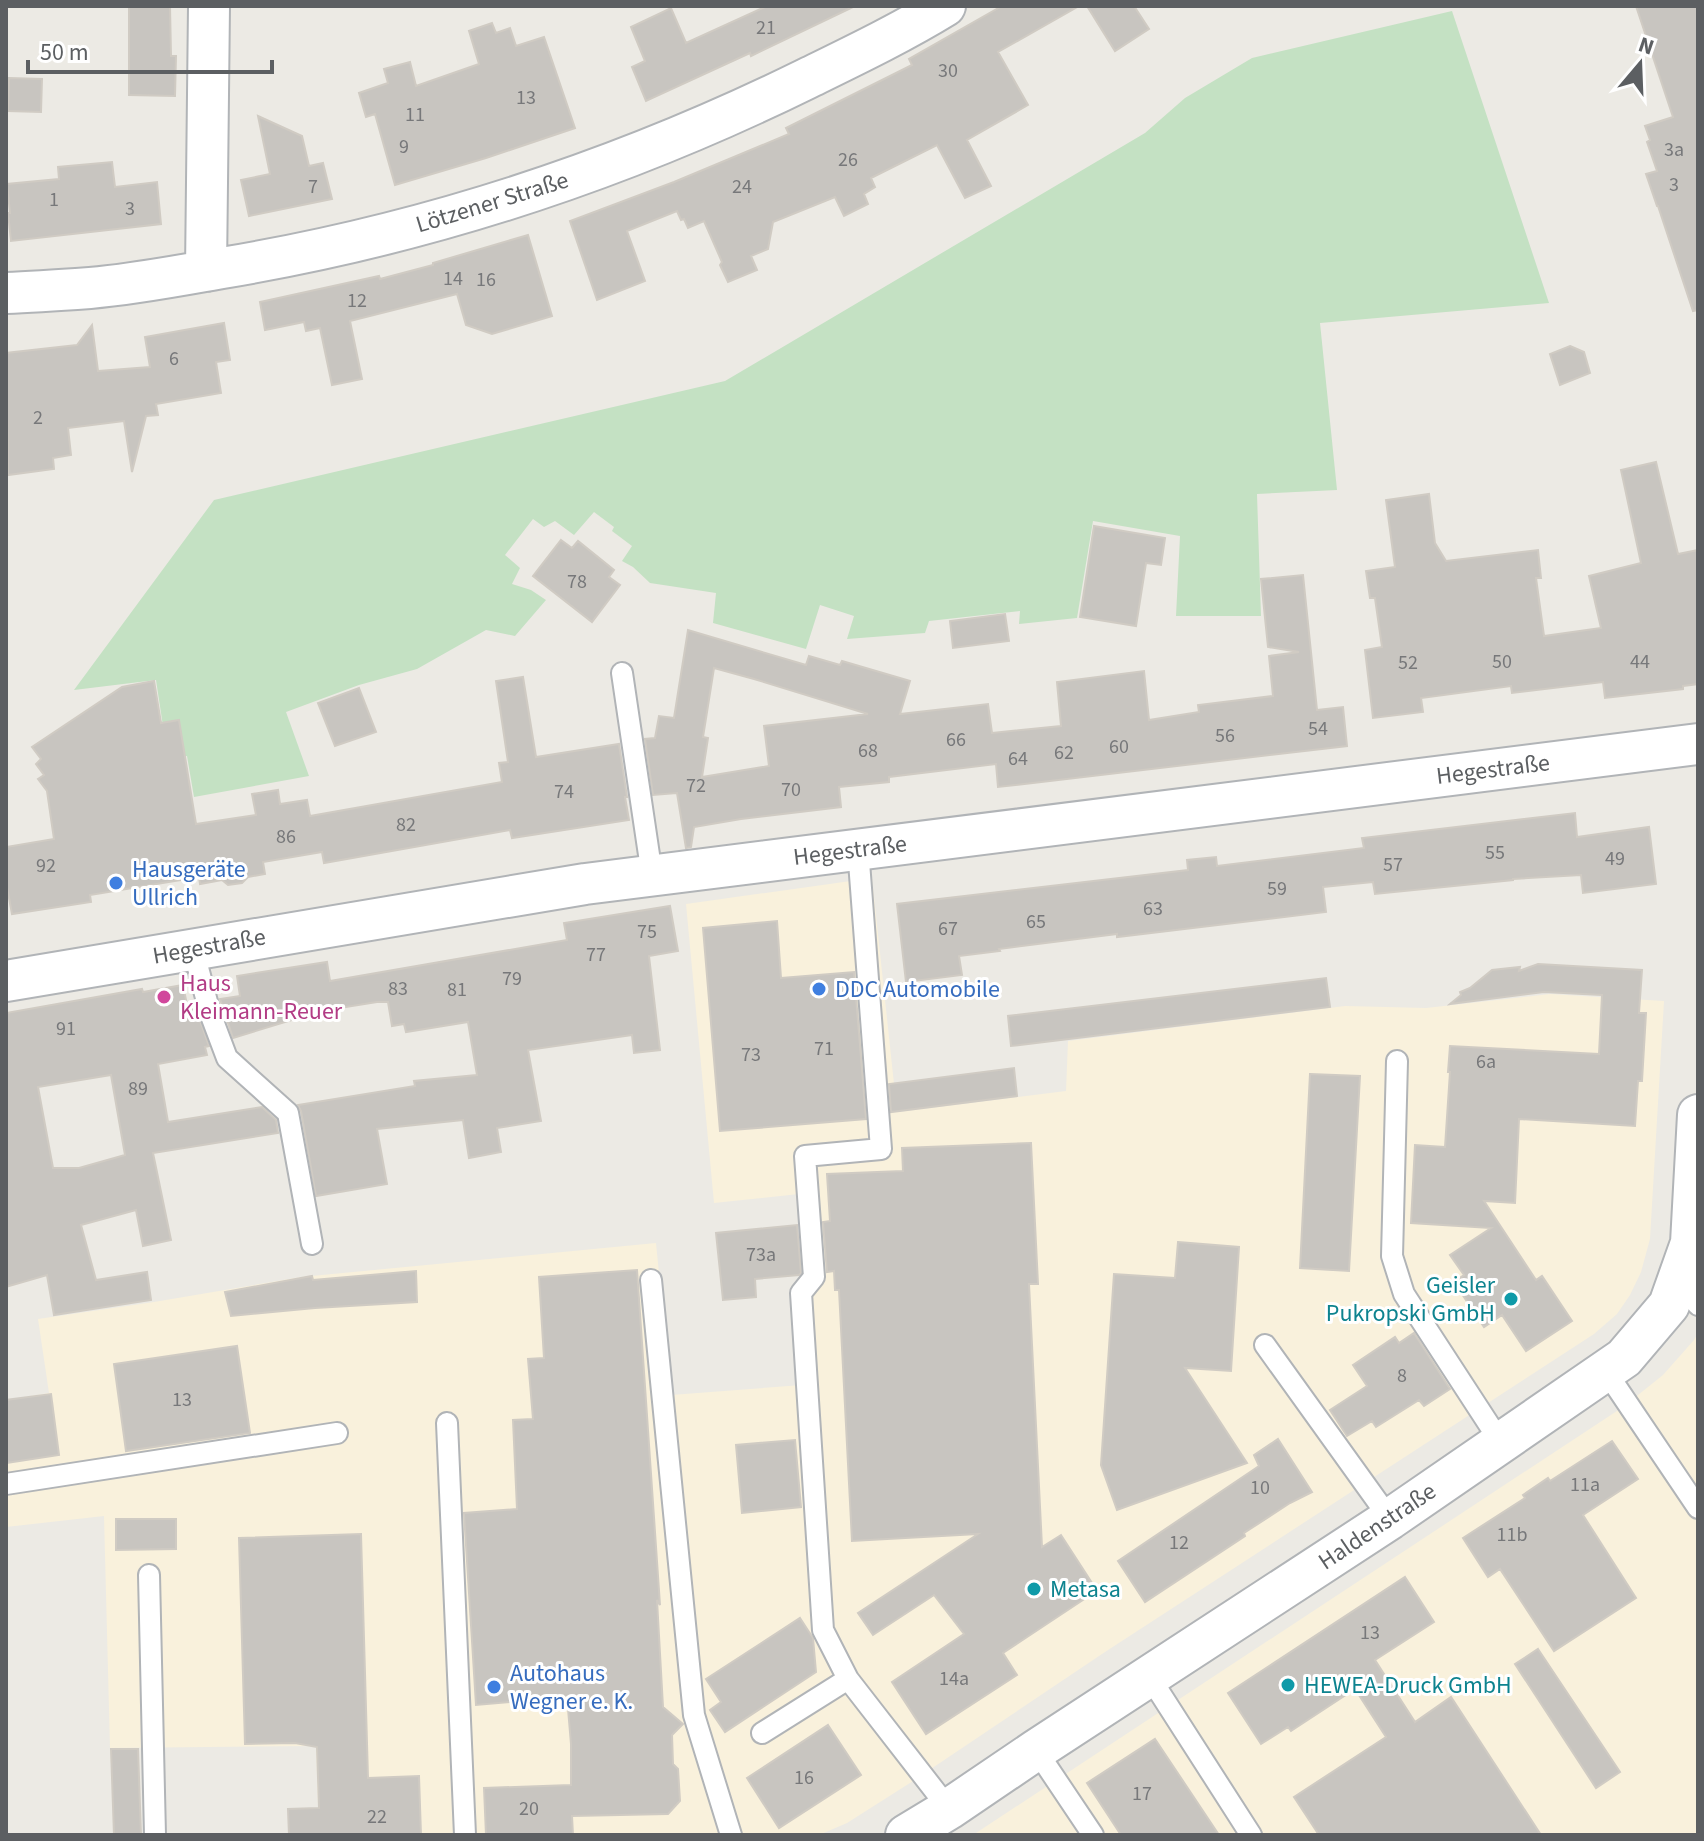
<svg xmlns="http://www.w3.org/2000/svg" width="1704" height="1841" font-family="'Source Sans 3',sans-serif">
	<rect width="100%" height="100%" fill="#eceae4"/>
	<path fill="#f9f1dc" d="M 872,878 L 897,1112 L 1066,1091 L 1068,1041 L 1345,1006 L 1426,1008 L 1550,994 L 1664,1001 L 1650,1239 L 1641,1272 L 1630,1295 L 1617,1314 L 1594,1334 L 1105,1652 L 910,1783 L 847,1823 L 819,1835 L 319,1835 L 316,1746 L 110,1748 L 104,1516 L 6,1527 L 6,1400 L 49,1393 L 38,1319 L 154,1302 L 301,1277 L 656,1243 L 671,1395 L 815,1384 L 799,1194 L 714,1203 L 686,904 Z
		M 1698,1333 L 1698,1835 L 973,1835 L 1623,1407 L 1663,1375 L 1694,1340 Z"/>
	<path fill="#c4e1c3" d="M 1452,11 L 1549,303 L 1320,323 L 1337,490 L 1257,494 L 1261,616 L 1176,616 L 1180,536 L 1093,521 L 1077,618 L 1019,624 L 1020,611 L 929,621 L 925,633 L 847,639 L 854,616 L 820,605 L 806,649 L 713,623 L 716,593 L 650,583 L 633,567 L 622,561 L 632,546 L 612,531 L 614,527 L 594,512 L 574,535 L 555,521 L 544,527 L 533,519 L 505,555 L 520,568 L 512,584 L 531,590 L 546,600 L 515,636 L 486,630 L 417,669 L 359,685 L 286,712 L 309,776 L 194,797 L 187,756 L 168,759 L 156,680 L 74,690 L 214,500 L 725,381 L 1145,133 L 1185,98 L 1252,58 Z"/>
	<path fill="#c8c5c0" stroke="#d0cbc3" stroke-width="2" fill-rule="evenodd" d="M 129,6 L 170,6 L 171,56 L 176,56 L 175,96 L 129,95 Z
		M 767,6 L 855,6 L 751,56 L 750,53 L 646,101 L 632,67 L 645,61 L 631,27 L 671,8 L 686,43 Z
		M 1002,6 L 1079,6 L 998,52 L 1028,105 L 967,140 L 991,186 L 965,198 L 937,145 L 871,178 L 875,187 L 864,194 L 868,204 L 844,216 L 835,197 L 773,222 L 768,249 L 751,256 L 757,270 L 728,282 L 720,265 L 722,262 L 704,221 L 688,228 L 684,219 L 681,220 L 677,211 L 627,231 L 645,281 L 597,300 L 570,221 L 674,182 L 789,134 L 786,128 L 912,65 L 909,59 Z
		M 1087,6 L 1134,6 L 1149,29 L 1115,51 Z
		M 1636,6 L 1698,6 L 1698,310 L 1693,311 L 1658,206 L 1657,206 L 1646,174 L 1657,171 L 1647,142 L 1650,140 L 1645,126 L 1673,117 Z
		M 492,23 L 496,33 L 510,28 L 516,46 L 544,37 L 575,128 L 486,158 L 395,185 L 375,114 L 366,117 L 359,93 L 388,83 L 384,69 L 410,62 L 416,86 L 479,64 L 469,31 Z
		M 9,78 L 42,79 L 41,112 L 8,111 Z
		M 258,116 L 302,136 L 309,166 L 323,163 L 332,199 L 249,216 L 241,180 L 270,174 Z
		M 112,162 L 115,187 L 157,182 L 161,224 L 11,241 L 8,213 L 10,213 L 7,184 L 59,179 L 58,167 Z
		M 528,235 L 552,316 L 492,334 L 466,325 L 457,294 L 350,321 L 362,379 L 332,385 L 320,328 L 306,331 L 304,322 L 265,330 L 260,302 L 379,276 L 380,279 L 433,265 L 433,263 Z
		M 224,323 L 230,360 L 216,362 L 221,393 L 156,404 L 158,415 L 146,416 L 132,472 L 124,421 L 68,428 L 71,455 L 53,458 L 54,469 L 8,475 L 6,353 L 77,345 L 92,325 L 98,371 L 150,367 L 145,337 Z
		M 1570,346 L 1584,352 L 1590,373 L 1560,385 L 1550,354 Z
		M 1656,462 L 1678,554 L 1698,550 L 1698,684 L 1683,686 L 1683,689 L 1605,698 L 1603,682 L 1512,693 L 1511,686 L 1421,698 L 1423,712 L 1373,718 L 1365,650 L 1382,647 L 1375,598 L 1370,598 L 1366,571 L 1395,567 L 1386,500 L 1429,494 L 1435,543 L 1446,561 L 1538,550 L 1541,578 L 1536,578 L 1544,636 L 1601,628 L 1589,576 L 1641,563 L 1621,470 Z
		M 1094,526 L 1165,538 L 1161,565 L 1146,563 L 1136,626 L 1080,617 Z
		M 561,540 L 572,548 L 578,541 L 614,570 L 609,577 L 620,585 L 592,622 L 533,576 Z
		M 1303,575 L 1317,710 L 1343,707 L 1347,746 L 998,787 L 996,764 L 889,777 L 889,782 L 839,787 L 841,807 L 741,819 L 694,827 L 691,847 L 686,848 L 677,793 L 653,795 L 645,739 L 655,738 L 659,716 L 674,718 L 688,630 L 806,665 L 809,656 L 840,665 L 842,661 L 910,681 L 900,714 L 988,704 L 992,733 L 1061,726 L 1057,682 L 1144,671 L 1149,720 L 1199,712 L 1198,705 L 1273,696 L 1269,656 L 1299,652 L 1268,647 L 1261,579 ZM 714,668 L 754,679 L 868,714 L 764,726 L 769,766 L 702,777 L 708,738 L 703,737 Z
		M 1005,614 L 1009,641 L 953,648 L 950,621 Z
		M 523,677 L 536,757 L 619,744 L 627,797 L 625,797 L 629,820 L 512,838 L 510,830 L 324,863 L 322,852 L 263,862 L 265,874 L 248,877 L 242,883 L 228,885 L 222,880 L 200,884 L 199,877 L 90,895 L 91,902 L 12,914 L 6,882 L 6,847 L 54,839 L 47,791 L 38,779 L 44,775 L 36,764 L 41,759 L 32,747 L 122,687 L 154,681 L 161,723 L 179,720 L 196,824 L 256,815 L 252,794 L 278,790 L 280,804 L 307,800 L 310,816 L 502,782 L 499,763 L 508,762 L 496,681 Z
		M 359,688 L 376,732 L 335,746 L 318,703 Z
		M 1575,813 L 1577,837 L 1649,827 L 1656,884 L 1583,893 L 1581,875 L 1513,879 L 1513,880 L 1375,894 L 1373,882 L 1323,887 L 1326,912 L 1117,937 L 1117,934 L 999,949 L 1000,951 L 959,956 L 962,975 L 906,982 L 897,904 L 1188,870 L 1187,860 L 1216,857 L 1217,866 L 1364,848 L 1362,838 Z
		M 670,906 L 678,951 L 649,956 L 660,1050 L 634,1053 L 632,1035 L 528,1050 L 541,1121 L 497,1128 L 501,1152 L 469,1158 L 463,1120 L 377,1129 L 387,1184 L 316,1196 L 301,1111 L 298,1105 L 415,1086 L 414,1081 L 477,1075 L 468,1022 L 406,1032 L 404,1024 L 392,1026 L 388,1002 L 377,1002 L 308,1013 L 308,1015 L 233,1038 L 220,999 L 240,996 L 237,976 L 327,962 L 330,981 L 567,940 L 564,923 Z
		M 777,921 L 781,978 L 854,972 L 866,1119 L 720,1131 L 703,928 Z
		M 1538,964 L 1642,970 L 1639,1013 L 1646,1013 L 1642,1081 L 1638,1081 L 1635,1126 L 1519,1119 L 1515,1203 L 1484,1201 L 1536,1280 L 1542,1276 L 1572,1321 L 1526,1351 L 1502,1315 L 1484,1327 L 1454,1282 L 1464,1275 L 1450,1255 L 1491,1228 L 1411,1223 L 1415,1145 L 1445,1147 L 1450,1072 L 1448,1072 L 1450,1046 L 1599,1054 L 1602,995 L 1544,992 L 1450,1004 L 1461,995 L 1460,992 L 1470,988 L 1492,970 L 1520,967 L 1519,971 Z
		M 1326,978 L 1330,1007 L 1011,1046 L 1008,1016 Z
		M 183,985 L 187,1005 L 194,1004 L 209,1046 L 205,1047 L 207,1055 L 158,1064 L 168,1122 L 262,1107 L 276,1120 L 278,1133 L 153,1153 L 171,1240 L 143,1246 L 136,1210 L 81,1225 L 96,1280 L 147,1272 L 151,1300 L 54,1315 L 47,1275 L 6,1287 L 6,1013 L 142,989 L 143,992 ZM 111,1075 L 125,1155 L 79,1168 L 53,1168 L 38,1087 Z
		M 1014,1068 L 1017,1096 L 891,1112 L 889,1084 Z
		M 1310,1074 L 1360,1076 L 1349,1271 L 1300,1268 Z
		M 1031,1143 L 1038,1284 L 1029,1284 L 1042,1547 L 1061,1535 L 1092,1583 L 1089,1596 L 1003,1653 L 1017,1675 L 926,1734 L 892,1682 L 964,1634 L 934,1595 L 873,1635 L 858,1613 L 978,1534 L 852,1541 L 839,1290 L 835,1290 L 834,1271 L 827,1272 L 823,1222 L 830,1221 L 827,1174 L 903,1171 L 902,1148 Z
		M 797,1225 L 801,1273 L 799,1275 L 755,1279 L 756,1297 L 723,1300 L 716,1233 Z
		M 1178,1242 L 1239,1247 L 1231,1371 L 1185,1368 L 1247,1463 L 1117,1510 L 1101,1465 L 1114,1274 L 1175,1278 Z
		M 637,1270 L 660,1605 L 657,1600 L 663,1707 L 683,1724 L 672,1735 L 673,1764 L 678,1769 L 680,1801 L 668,1814 L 572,1816 L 573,1835 L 486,1835 L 484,1788 L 571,1785 L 571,1744 L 567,1697 L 476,1705 L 464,1513 L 517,1509 L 513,1420 L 533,1419 L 528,1359 L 544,1358 L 539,1277 Z
		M 416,1271 L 417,1302 L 315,1308 L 231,1316 L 225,1292 L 312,1276 L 313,1280 Z
		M 1414,1333 L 1450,1389 L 1424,1406 L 1419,1400 L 1376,1427 L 1372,1421 L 1347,1436 L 1330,1410 L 1367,1386 L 1353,1365 L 1395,1337 L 1399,1343 Z
		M 237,1346 L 250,1433 L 126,1451 L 114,1364 Z
		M 51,1394 L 59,1455 L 6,1463 L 6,1400 Z
		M 1278,1439 L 1312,1492 L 1290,1503 L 1244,1533 L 1245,1536 L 1145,1602 L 1118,1561 L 1259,1466 L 1254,1455 Z
		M 795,1440 L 801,1507 L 742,1513 L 736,1445 Z
		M 1612,1441 L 1638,1479 L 1583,1515 L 1636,1598 L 1554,1651 L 1500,1569 L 1488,1577 L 1463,1538 L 1525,1498 L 1523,1495 L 1548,1478 L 1550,1481 Z
		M 116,1519 L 176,1519 L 176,1549 L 116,1550 Z
		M 361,1534 L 368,1778 L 419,1776 L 421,1835 L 289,1835 L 288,1809 L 319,1808 L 317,1747 L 295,1743 L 245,1744 L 239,1538 Z
		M 1405,1577 L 1434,1622 L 1375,1660 L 1415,1722 L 1451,1697 L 1541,1835 L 1319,1835 L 1294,1797 L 1386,1737 L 1355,1689 L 1291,1731 L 1288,1727 L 1261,1744 L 1228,1693 Z
		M 800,1618 L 813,1638 L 816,1672 L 725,1732 L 710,1710 L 721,1702 L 706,1679 Z
		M 1538,1649 L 1620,1772 L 1596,1788 L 1515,1664 Z
		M 828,1725 L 861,1775 L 779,1828 L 747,1778 Z
		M 1155,1739 L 1219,1835 L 1121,1835 L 1087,1783 Z
		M 111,1749 L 138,1749 L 141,1835 L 114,1835 Z"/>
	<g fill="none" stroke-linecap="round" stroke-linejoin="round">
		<g stroke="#b1b4b7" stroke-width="24">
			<path id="service" d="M 622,673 L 652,875
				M 193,949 L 210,1013 L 227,1058 L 288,1113 L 312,1244
				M 1397,1061 L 1392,1256 L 1404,1294 L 1501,1443
				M 1678,1279 L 1698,1305
				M 651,1280 L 694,1715 L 731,1835
				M 1265,1345 L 1390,1519
				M 1605,1370 L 1698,1508
				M 447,1423 L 465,1835
				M 6,1484 L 337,1433
				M 149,1575 L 155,1835
				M 1149,1676 L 1251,1835
				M 848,1679 L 823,1630 L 801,1293 L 814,1277 L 805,1156 L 881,1149 L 858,849
				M 762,1733 L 848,1679 L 949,1809
				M 1036,1750 L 1093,1835"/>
		</g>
		<g stroke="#b1b4b7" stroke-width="44">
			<path id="minor" d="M 206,271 L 209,6
				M 6,293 C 34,292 62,290 90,288 C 137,284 182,275 228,267 C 429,233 623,169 806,79 C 853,56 901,33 945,6
				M 6,981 L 585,884 L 1698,744
				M 906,1835 L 949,1809 L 1036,1750 L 1390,1519 L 1624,1358 L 1669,1305 L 1691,1243 L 1698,1115"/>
		</g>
		<use href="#service" stroke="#fff" stroke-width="20"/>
		<use href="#minor" stroke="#fff" stroke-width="40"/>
	</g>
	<g fill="#3f7fe0" stroke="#fff" stroke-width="3">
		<circle cx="116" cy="883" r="8"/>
		<circle cx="819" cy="989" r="8"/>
		<circle cx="494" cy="1687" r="8"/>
	</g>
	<circle fill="#d1479c" stroke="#fff" stroke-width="3" cx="164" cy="997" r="8"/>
	<g fill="#0f9aa8" stroke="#fff" stroke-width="3">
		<circle cx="1511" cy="1299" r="8"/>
		<circle cx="1034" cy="1589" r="8"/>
		<circle cx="1288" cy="1685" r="8"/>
	</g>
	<g text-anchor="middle" stroke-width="6" stroke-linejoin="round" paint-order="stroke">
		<g font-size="20" fill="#77787a">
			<text x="766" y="34">21</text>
			<text x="948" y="77">30</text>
			<text x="526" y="104">13</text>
			<text x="415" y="121">11</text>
			<text x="404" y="153">9</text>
			<text x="1674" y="156">3a</text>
			<text x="848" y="166">26</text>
			<text x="1674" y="191">3</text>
			<text x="313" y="193">7</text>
			<text x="742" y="193">24</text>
			<text x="54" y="206">1</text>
			<text x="130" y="215">3</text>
			<text x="453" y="285">14</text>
			<text x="486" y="286">16</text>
			<text x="357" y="307">12</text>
			<text x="174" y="365">6</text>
			<text x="38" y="424">2</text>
			<text x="577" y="588">78</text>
			<text x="1502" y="668">50</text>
			<text x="1640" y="668">44</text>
			<text x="1408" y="669">52</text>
			<text x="1318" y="735">54</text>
			<text x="1225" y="742">56</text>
			<text x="956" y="746">66</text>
			<text x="1119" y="753">60</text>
			<text x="868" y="757">68</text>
			<text x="1064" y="759">62</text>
			<text x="1018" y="765">64</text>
			<text x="696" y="792">72</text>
			<text x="791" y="796">70</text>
			<text x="564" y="798">74</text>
			<text x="406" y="831">82</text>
			<text x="286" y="843">86</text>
			<text x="1495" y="859">55</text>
			<text x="1615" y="865">49</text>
			<text x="1393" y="871">57</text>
			<text x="46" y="872">92</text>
			<text x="1277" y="895">59</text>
			<text x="1153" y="915">63</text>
			<text x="1036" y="928">65</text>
			<text x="948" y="935">67</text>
			<text x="647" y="938">75</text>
			<text x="596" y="961">77</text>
			<text x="512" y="985">79</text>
			<text x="398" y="995">83</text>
			<text x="457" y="996">81</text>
			<text x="66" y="1035">91</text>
			<text x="824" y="1055">71</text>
			<text x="751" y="1061">73</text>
			<text x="1486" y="1068">6a</text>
			<text x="138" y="1095">89</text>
			<text x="761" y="1261">73a</text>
			<text x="1402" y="1382">8</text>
			<text x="182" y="1406">13</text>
			<text x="1585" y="1491">11a</text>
			<text x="1260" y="1494">10</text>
			<text x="1512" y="1541">11b</text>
			<text x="1179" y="1549">12</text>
			<text x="1370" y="1639">13</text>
			<text x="954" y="1685">14a</text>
			<text x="804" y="1784">16</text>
			<text x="1142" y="1800">17</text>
			<text x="529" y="1815">20</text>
			<text x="377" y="1823">22</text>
		</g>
		<g font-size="24" fill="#5c5f62" stroke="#fff">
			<text transform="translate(492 202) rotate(-17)" y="8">Lötzener Straße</text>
			<text transform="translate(1493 769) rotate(-7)" y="8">Hegestraße</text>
			<text transform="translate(850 850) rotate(-7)" y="8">Hegestraße</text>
			<text transform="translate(209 946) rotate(-10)" y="8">Hegestraße</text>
			<text transform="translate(1377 1526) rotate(-34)" y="8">Haldenstraße</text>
		</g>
		<g font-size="24" fill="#366cbe" stroke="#fff" text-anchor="start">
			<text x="132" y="877">Hausgeräte<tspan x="132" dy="28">Ullrich</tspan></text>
			<text x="835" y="997">DDC Automobile</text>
			<text x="510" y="1681">Autohaus<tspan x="510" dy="28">Wegner e. K.</tspan></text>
		</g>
		<g font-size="24" fill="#b23c85" stroke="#fff" text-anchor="start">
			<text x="180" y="991">Haus<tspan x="180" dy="28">Kleimann-Reuer</tspan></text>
		</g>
		<g font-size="24" fill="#0d838f" stroke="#fff" text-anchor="start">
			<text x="1495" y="1293" text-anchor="end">Geisler<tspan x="1495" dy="28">Pukropski GmbH</tspan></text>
			<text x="1050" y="1597">Metasa</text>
			<text x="1304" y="1693">HEWEA-Druck GmbH</text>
		</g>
	</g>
	<rect width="1704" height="1841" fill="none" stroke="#5c5f62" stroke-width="16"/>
	<g transform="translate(1640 64) rotate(19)" stroke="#ffffff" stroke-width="6" paint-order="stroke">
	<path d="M0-6L14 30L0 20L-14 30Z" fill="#5c5f62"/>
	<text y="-12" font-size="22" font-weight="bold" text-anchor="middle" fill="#5c5f62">N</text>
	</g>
	<path d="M28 60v12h244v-12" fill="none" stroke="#5c5f62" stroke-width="4"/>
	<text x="40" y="60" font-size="24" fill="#5c5f62" stroke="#ffffff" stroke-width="6" paint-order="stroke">50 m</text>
</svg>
